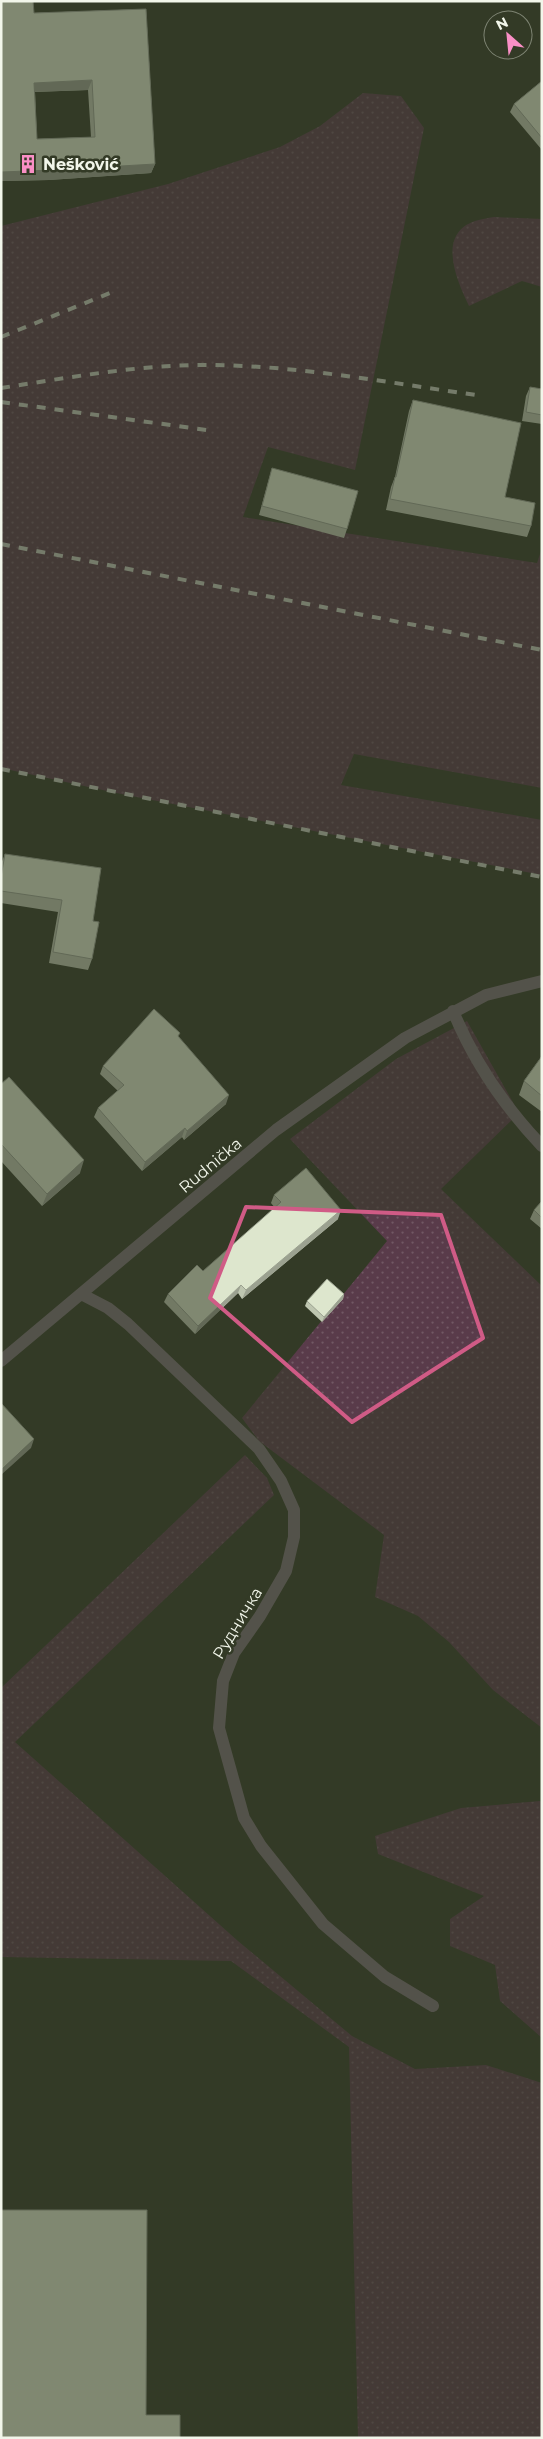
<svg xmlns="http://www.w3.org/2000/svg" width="543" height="2439" font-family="Montserrat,sans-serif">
	<defs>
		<pattern id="green-dots" width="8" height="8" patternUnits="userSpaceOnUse" patternTransform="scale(1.25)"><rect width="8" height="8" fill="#593b4a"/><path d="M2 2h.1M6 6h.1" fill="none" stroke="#715864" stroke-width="1.8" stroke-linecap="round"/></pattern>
	</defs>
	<rect width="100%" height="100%" fill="#333a26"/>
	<path fill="url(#green-dots)" d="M 363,93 L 401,96 L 424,128 L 355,470 L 268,447 L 243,517 L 537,563 L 542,548 L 542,788 L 354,754 L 341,785 L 542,820 L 542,875 L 121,794 L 1,768 L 1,226 L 168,184 L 280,147 L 320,126 Z
		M 494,217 L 542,219 L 542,287 L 522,281 L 469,306 C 457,281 436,234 475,221 C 481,219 488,218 494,217 Z
		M 467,1021 L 519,1113 L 441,1189 L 542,1286 L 542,1728 L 493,1690 L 449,1642 L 418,1616 L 375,1597 L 384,1535 L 259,1441 L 242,1418 L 387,1241 L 290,1139 L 396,1059 Z
		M 245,1455 L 267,1478 L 274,1495 L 15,1742 L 238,1941 L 352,2036 L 415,2069 L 486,2065 L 542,2083 L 542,2438 L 358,2438 L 349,2047 L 231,1961 L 1,1957 L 1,1688 Z
		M 540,1801 L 542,1802 L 542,2038 L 500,2001 L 495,1965 L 450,1946 L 450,1919 L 484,1896 L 378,1854 L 375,1836 L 461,1808 Z"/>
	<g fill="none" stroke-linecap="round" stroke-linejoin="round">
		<path stroke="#7b7075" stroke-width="12" d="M 453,1011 C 474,1062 504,1106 542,1146
			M 83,1295 L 108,1308 L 128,1324 L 259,1449 L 281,1481 L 294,1510 L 294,1537 L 286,1571 L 260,1616 L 234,1653 L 223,1681 L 219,1728 L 244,1818 L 261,1846 L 323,1924 L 385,1977 L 433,2006
			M 1,1361 L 276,1130 L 405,1038 L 486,995 L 542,981"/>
		<path stroke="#c6cbbd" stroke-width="4" stroke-dasharray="9 9" stroke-linecap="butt" d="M 1,337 L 115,291
			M 1,388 C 66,378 132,366 197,365 C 293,364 389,383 483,396
			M 1,402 L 214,431
			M 1,544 L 542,650
			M 1,769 L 542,877"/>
	</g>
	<path fill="#bec6b0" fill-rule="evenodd" d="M 146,9 L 155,164 L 151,173 L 49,180 L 1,181 L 34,13 ZM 88,90 L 91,137 L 37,139 L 35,92 Z
		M 542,81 L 542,150 L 510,112 L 514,104 Z
		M 530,387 L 542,389 L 542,424 L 522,421 L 526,396 Z
		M 413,400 L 531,526 L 527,537 L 386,510 L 391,487 L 395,477 L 409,411 Z
		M 272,468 L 347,529 L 344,538 L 259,515 Z
		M 5,854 L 93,921 L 92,959 L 88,970 L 49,963 L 58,912 L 1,903 L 1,864 Z
		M 179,1038 L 226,1104 L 184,1140 L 182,1137 L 142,1171 L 94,1117 L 98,1108 L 118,1091 L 100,1074 L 103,1066 Z
		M 542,1056 L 542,1112 L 519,1095 L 524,1081 Z
		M 1,1084 L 80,1173 L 42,1206 L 1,1161 Z
		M 274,1195 L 338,1219 L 242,1299 L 238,1293 L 195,1334 L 164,1302 L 168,1294 L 203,1271 L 275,1208 L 271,1203 Z
		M 542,1201 L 542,1229 L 530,1219 L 534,1210 Z
		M 344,1294 L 343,1299 L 322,1322 L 305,1306 L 307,1301 Z"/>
	<path fill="#9ba190" d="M 92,80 L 88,90 L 31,92 L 34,83 Z
		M 155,164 L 151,173 L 49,180 L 1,181 L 1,172 Z
		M 229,1095 L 226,1104 L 184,1140 L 187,1131 Z
		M 185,1128 L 182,1137 L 142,1171 L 145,1162 Z
		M 84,1160 L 80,1173 L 42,1206 L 47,1194 Z
		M 341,1210 L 338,1219 L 242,1299 L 246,1290 Z
		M 241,1285 L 238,1293 L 195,1334 L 198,1326 Z
		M 344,1294 L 343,1299 L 322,1322 L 324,1317 Z
		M 34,1439 L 31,1448 L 1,1475 L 1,1470 Z"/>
	<path fill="#dde6cd" stroke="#9ba190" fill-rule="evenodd" d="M 1,1 L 33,1 L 34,13 L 146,9 L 155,164 L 53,170 L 1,172 ZM 92,80 L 95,137 L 37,139 L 34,83 Z
		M 542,81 L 542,138 L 514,104 Z
		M 530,387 L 542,389 L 542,415 L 526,412 Z
		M 413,400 L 521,423 L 505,497 L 535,503 L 531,526 L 390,499 L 395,477 L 396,477 Z
		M 272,468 L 358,491 L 347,529 L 262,506 Z
		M 5,854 L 101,868 L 93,921 L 99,922 L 92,959 L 53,952 L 62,900 L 1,891 L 1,877 Z
		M 154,1009 L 180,1033 L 178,1036 L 229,1095 L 187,1131 L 185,1128 L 145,1162 L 98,1108 L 124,1085 L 103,1066 Z
		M 542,1056 L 542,1096 L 524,1081 Z
		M 9,1077 L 84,1160 L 47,1194 L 1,1144 L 1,1084 Z
		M 306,1168 L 341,1210 L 246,1290 L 241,1285 L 198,1326 L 168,1294 L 197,1265 L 203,1271 L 281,1202 L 274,1195 Z
		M 542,1201 L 542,1218 L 534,1210 Z
		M 327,1279 L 344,1294 L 324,1317 L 307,1301 Z
		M 1,1403 L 34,1439 L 1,1470 Z
		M 1,2210 L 147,2210 L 146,2415 L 180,2415 L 180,2438 L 1,2438 Z"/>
	<path d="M0 0H543V2439H0ZM 246,1207 L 441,1215 L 483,1338 L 352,1422 L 210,1298 Z" fill="#333a26" fill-opacity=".55" fill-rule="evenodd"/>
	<path fill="none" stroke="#d05b86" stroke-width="4" stroke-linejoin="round" d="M 246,1207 L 441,1215 L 483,1338 L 352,1422 L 210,1298 Z"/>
	<defs>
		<g id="building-bare" transform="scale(1.5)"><path d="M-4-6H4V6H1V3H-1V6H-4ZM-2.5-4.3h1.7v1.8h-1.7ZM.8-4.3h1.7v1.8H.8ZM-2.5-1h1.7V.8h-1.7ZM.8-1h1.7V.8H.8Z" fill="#fa8fc6" stroke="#333a26" stroke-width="2.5" paint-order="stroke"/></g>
	</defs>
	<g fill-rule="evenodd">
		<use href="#building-bare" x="28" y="164"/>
	</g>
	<g text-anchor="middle" stroke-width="5" stroke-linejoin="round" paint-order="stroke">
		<g font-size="16" font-weight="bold" fill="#f2f6ea" stroke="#333a26" text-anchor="start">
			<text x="43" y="170">Nešković</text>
		</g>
		<g font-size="16" fill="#f2f6ea" stroke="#333a26">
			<text transform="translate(210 1165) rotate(-40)" y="6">Rudnička</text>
			<text transform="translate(237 1623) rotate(-59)" y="6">Рудничка</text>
		</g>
	</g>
	<rect width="543" height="2439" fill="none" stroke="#f2f6ea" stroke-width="5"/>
	<g transform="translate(508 35) rotate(333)"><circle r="24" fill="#333a26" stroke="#7f8574"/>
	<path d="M0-4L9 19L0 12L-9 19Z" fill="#fa8fc6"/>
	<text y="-8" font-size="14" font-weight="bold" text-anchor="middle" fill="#f2f6ea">N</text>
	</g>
</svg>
